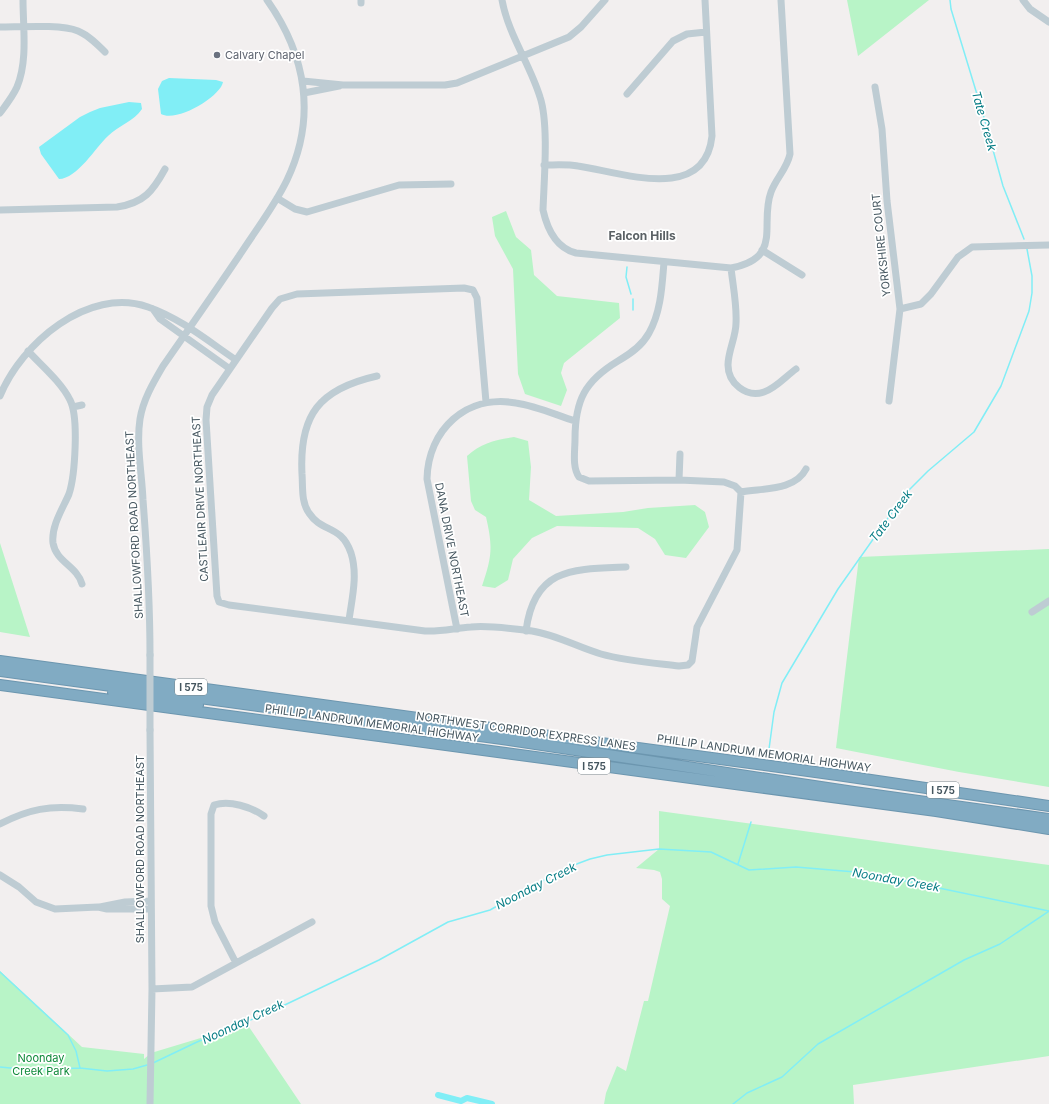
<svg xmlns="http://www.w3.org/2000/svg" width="1049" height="1104" font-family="Inter,sans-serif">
	<rect width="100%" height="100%" fill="#f2efef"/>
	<path fill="#b8f4c7" d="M 847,0 L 929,0 L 858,56 Z
		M 506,211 L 516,237 L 531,250 L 534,275 L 557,296 L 619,303 L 620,318 L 564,363 L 561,373 L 567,390 L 561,406 L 525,394 L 518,374 L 513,269 L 495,236 L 492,217 Z
		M 514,437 L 528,441 L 531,467 L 529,500 L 556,516 L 623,512 L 648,508 L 695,505 L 705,512 L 709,527 L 686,558 L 665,555 L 655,539 L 638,528 L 557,526 L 532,538 L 513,559 L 508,580 L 495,588 L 482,586 C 492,557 493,547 486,517 L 475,510 L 471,501 L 467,456 C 481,443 495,440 514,437 Z
		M 0,543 L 30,637 L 0,632 Z
		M 1049,549 L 1049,787 L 959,772 L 836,748 L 859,557 Z
		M 659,811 L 1049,865 L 1049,1056 L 853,1085 L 854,1104 L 604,1104 L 606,1093 L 617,1066 L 626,1071 L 644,1001 L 648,1001 L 670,906 L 662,899 L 662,879 L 660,872 L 654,870 L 636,868 L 659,849 Z
		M 0,971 L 82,1047 L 144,1054 L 144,1059 L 151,1053 L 247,1024 L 301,1104 L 0,1104 Z"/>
	<path fill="#81eef6" d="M 169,78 L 216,80 L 223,82 C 221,96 177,123 161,114 L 158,89 L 162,81 Z
		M 129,102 L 141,103 L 142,109 C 134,121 118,126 108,136 C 96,147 77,179 59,179 L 41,154 L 39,147 L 80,117 L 90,112 L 100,108 Z"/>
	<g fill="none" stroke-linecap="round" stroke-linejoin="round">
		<path stroke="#81eef6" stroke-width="1.5" d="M 950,0 L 951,9 L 983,114 L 1003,186 L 1024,239
			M 627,267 L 626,277 L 631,294
			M 633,310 L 633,299
			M 769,749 L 774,712 L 782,683 L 838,589 L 905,494 L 928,471 L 974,432 L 1001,386 L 1029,311 L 1032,293 L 1032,276 L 1027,249
			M 738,864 L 751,822
			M 0,972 L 68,1035 L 76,1051 L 80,1068
			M 153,1063 L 197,1042 L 270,1012 L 379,960 L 448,922 L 490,910 L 566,868 L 590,859 L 607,855 L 659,849 L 711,852 L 749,870 L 796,867 L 867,873 L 1049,911
			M 0,1067 L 31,1070 L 80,1068 L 107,1071 L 133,1069 L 147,1065
			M 733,1104 L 747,1093 L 782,1077 L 818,1044 L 964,960 L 1000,944 L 1049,911"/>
		<path stroke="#81eef6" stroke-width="6" d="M 438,1095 L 461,1101 L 467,1098 L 492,1104"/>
		<g stroke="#6c96af" stroke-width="12">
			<path id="highway" d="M 0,661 L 837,775 L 1049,806
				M 0,671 L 502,739 L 854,792 L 1049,819
				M 0,685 L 936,811 L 1049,829
				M 113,692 L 198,705"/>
		</g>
		<path stroke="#beccd3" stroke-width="7" d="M 361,0 L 361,3
			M 502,0 C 508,34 530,64 540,97 C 549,124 544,180 543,210 C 547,228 556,248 576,253 L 731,268 C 784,258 759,224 771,192 C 776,178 787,169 790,154 L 781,0
			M 1023,0 L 1030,9 L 1049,22
			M 0,27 C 19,27 61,24 78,31 C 88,35 97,44 105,52
			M 303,81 L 343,85 L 445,85 L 457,83 L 569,37 L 581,27 L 605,0
			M 875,87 L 882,129 L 887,201 L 900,309 L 889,401
			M 304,93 L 339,86
			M 627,94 L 673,41 L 687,34 L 706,32
			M 0,113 C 6,105 13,96 17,87 C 28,61 23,27 23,0
			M 544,165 C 555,165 567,164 578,166 C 620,172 705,204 712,136 L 705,0
			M 277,198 L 295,209 L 307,212 L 399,185 L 451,184
			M 0,210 L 117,207 C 144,203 153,191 165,169
			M 762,250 L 802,275
			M 731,268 C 733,286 737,305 736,323 C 736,337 728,351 728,365 C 728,383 746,398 764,392 C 776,388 786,376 796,369
			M 153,309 L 160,319 L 230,369
			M 900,309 L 921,304 L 931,294 L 958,257 L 972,247 L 1049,245
			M 28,351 C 42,366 61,382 70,400 C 79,417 75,476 69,494 C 63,508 51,526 53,543 C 56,562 77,566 82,584
			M 0,396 C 21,344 88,286 148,307 C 180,318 208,341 236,360
			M 486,402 L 477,298 L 473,290 L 464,288 L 297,294 L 280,299 L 272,308 L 212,395 L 207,407 L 206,420 L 217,596 L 219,602 L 229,605 L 425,631 C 441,632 455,628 471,627 C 490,625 512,629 532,631 C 557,635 577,647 601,654 C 626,661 654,663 679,666 L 688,665 L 692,661 L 697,627 L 737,550 L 741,492 L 735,486 L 724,482 L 679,480 L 589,481 L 579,477 C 572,467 575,451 575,439 C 575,400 585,381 618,361 C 630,354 642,346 649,333 C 661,312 662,286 664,262
			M 73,407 L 82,405
			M 679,480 L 680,454
			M 741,492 C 762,488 795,491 806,469
			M 1032,612 L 1049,601
			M 349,620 C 352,598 358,575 351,553 C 341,524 322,533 309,513 C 301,502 303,487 302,474 C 299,415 319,389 377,376
			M 457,629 L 427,479 C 428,430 466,394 516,403 C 536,406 556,415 575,421
			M 526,631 C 534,567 574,569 626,567
			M 150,655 C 150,603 147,552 143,500 C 142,474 136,445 140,419 C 143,400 153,383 163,366 C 188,330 214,293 239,256 C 255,231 274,207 287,180 C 317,117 306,55 267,0
			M 0,824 C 29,809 50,805 83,809
			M 0,875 L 19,887 L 36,902 L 55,909 L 98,907 L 107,909 L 151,909
			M 100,907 L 125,902 L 151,901
			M 236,963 L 215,922 L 211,906 L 211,814 L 214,805 C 230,800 251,807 264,816
			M 152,989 L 192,987 L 312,922
			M 150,1104 L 152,989 L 150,730"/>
		<use href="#highway" stroke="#81abc3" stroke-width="10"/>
		<path stroke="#beccd3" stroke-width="7" d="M 150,730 L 150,655"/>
	</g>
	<circle fill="#6b7280" stroke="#fff" stroke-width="1.5" cx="217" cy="55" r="4"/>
	<g text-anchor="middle" stroke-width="3.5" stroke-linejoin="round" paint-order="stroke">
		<g fill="#fff" stroke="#7d898f" stroke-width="1">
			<rect x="175" y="679" width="32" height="16" rx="3"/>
			<rect x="578" y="758" width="32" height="16" rx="3"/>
			<rect x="927" y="782" width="32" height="16" rx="3"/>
		</g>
		<g font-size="10" font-weight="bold" fill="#45565f">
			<text x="191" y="691">I 575</text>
			<text x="594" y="770">I 575</text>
			<text x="943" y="794">I 575</text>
		</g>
		<g font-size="11" fill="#5b616d" stroke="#fff" text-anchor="start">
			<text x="225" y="59">Calvary Chapel</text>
		</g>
		<g font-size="11" fill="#45565f" stroke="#fff">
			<text transform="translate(881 245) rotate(-96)" y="4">YORKSHIRE COURT</text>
			<text transform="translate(200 499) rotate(-93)" y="4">CASTLEAIR DRIVE NORTHEAST</text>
			<text transform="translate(134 525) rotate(-93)" y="4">SHALLOWFORD ROAD NORTHEAST</text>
			<text transform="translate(452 550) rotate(79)" y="4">DANA DRIVE NORTHEAST</text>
			<text transform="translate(372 723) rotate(8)" y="4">PHILLIP LANDRUM MEMORIAL HIGHWAY</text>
			<text transform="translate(526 731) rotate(8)" y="4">NORTHWEST CORRIDOR EXPRESS LANES</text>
			<text transform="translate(764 753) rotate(8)" y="4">PHILLIP LANDRUM MEMORIAL HIGHWAY</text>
			<text transform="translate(140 849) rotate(-90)" y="4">SHALLOWFORD ROAD NORTHEAST</text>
		</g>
		<g font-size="11" fill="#0d8939" stroke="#fff">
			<text x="41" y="1062">Noonday<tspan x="41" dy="13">Creek Park</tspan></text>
		</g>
		<g font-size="12" font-style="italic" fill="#057c84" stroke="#fff">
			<text transform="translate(984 121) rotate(74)" y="4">Tate Creek</text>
			<text transform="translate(891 516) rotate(-53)" y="4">Tate Creek</text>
			<text transform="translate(896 880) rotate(10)" y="4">Noonday Creek</text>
			<text transform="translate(536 886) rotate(-27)" y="4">Noonday Creek</text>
			<text transform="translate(243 1022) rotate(-25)" y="4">Noonday Creek</text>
		</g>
		<g font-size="12" font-weight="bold" fill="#5b6165" stroke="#fff">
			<text x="642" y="240">Falcon Hills</text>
		</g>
	</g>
</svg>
